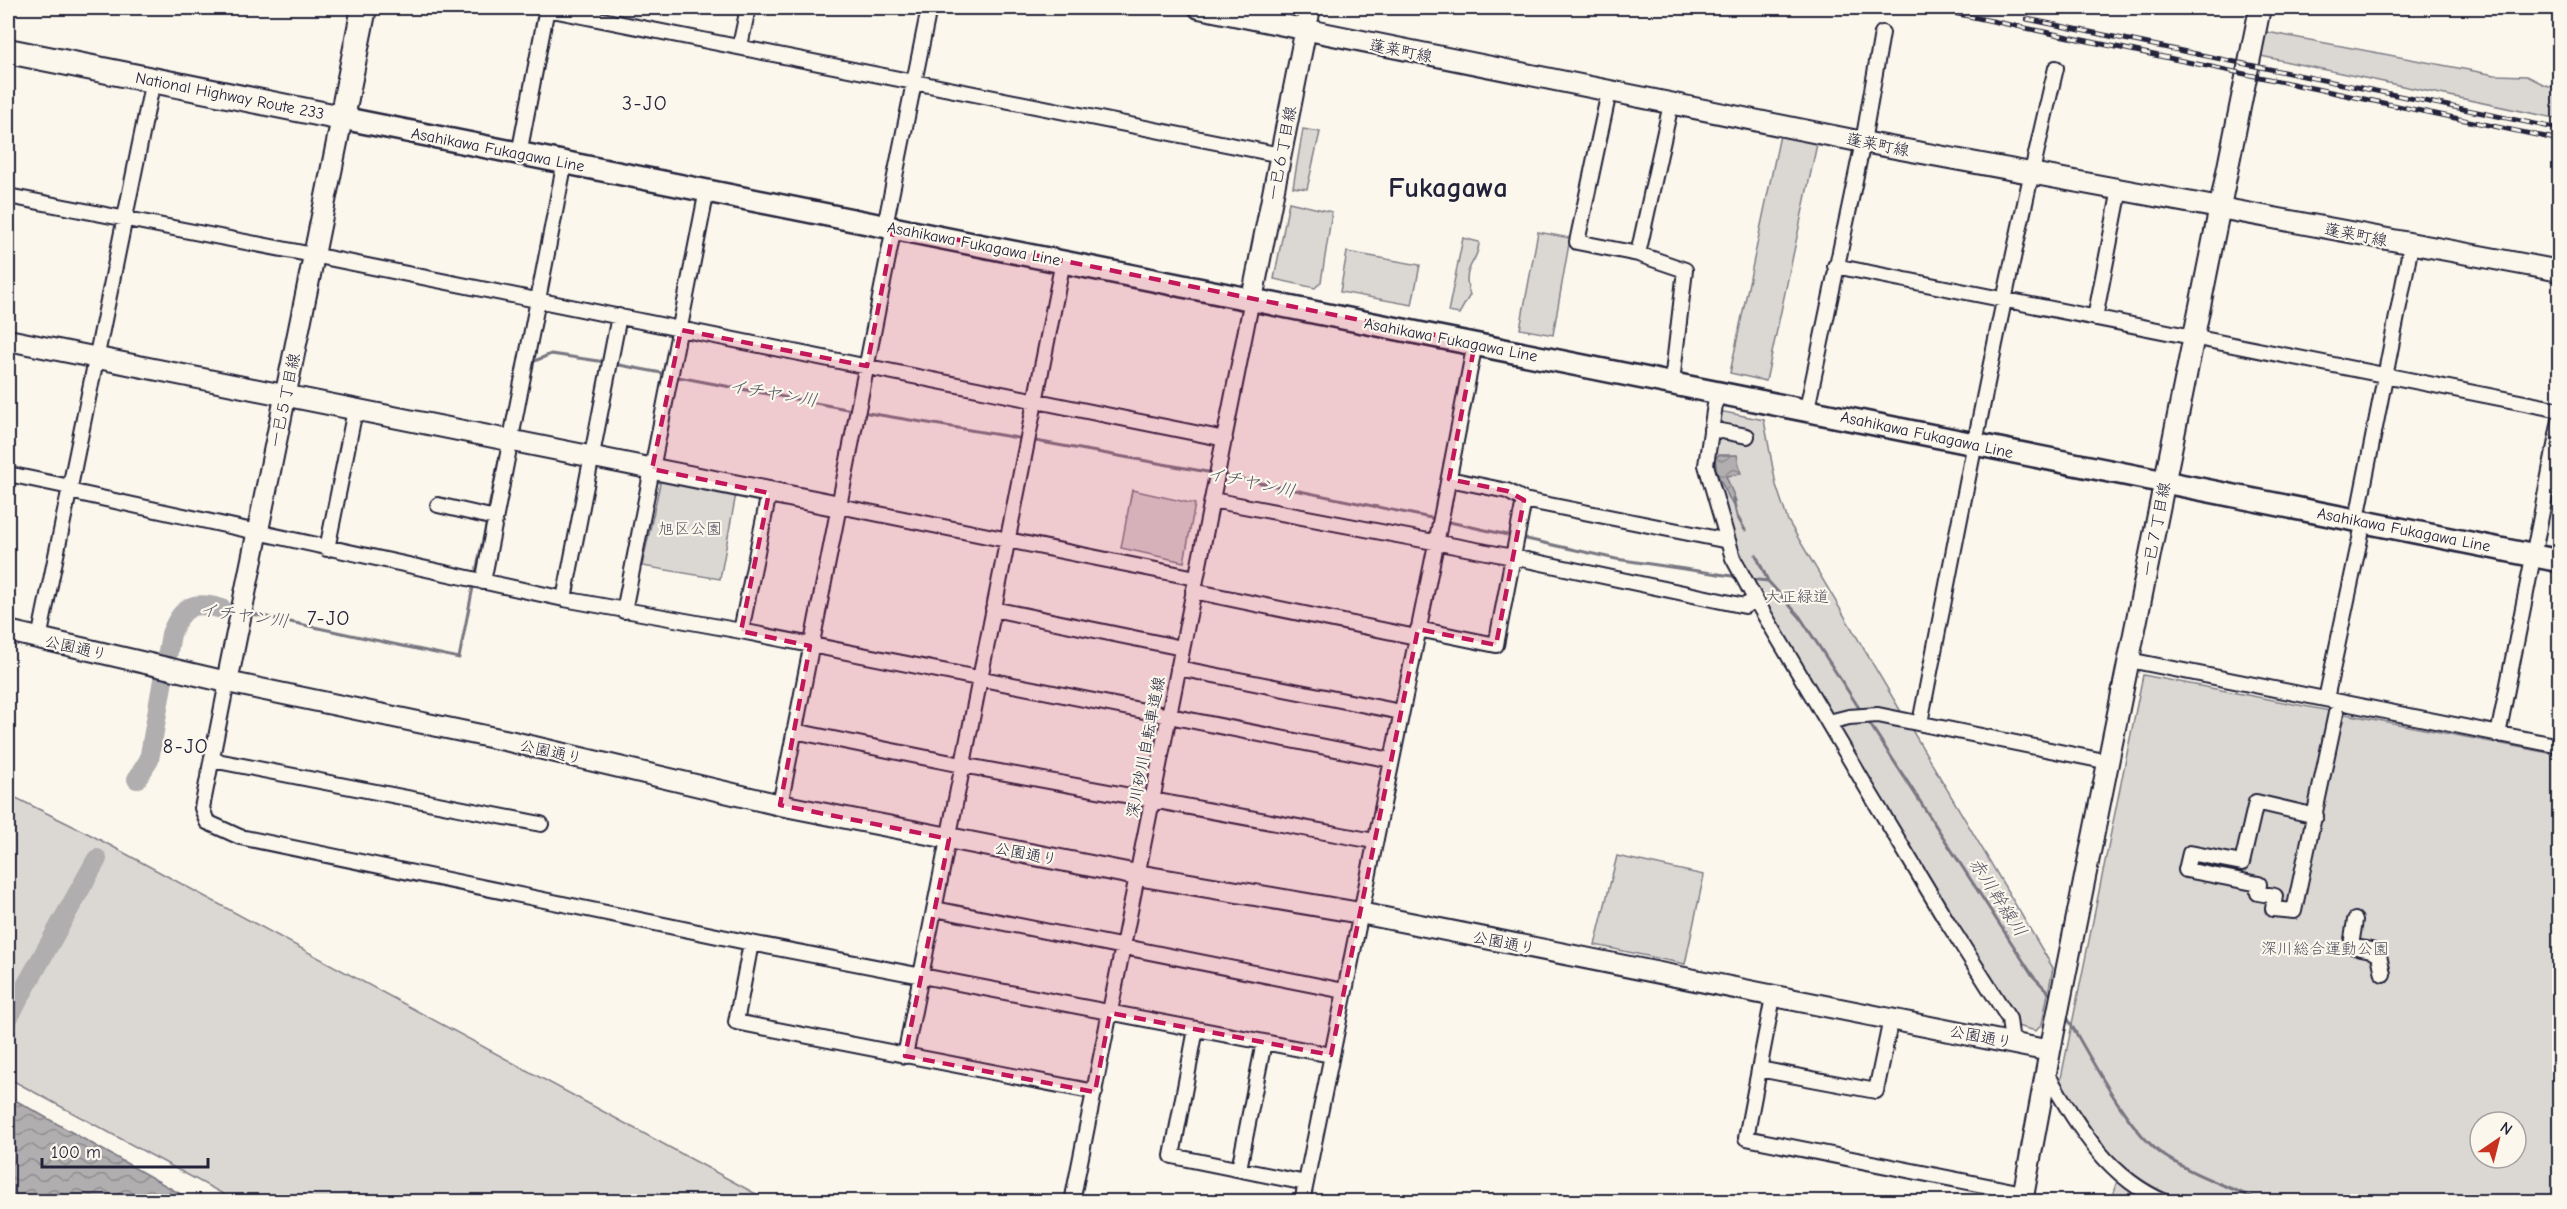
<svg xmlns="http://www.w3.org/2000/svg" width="2567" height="1209" font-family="'Comic Neue','Klee One',sans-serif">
	<defs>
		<pattern id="water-waves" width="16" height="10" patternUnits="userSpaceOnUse" patternTransform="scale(1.5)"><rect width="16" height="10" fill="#b1aeb0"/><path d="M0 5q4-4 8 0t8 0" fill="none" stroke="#908d90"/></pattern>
	</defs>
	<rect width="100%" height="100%" fill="#fbf7ec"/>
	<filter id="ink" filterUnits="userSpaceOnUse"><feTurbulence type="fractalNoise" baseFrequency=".0167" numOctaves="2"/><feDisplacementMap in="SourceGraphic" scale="12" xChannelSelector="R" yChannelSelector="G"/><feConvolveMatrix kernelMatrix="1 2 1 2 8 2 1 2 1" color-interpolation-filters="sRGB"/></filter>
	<g filter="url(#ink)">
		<path fill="#dbd8d3" stroke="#7e7d87" stroke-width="1.5" fill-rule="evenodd" d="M 2256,30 L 2495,75 L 2527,76 L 2545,85 L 2559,88 L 2559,119 L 2251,54 Z
			M 1303,129 L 1320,132 L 1307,189 L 1293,187 Z
			M 1780,135 L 1817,144 L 1766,381 L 1730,373 Z
			M 1289,202 L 1332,212 L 1321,282 L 1315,288 L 1274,279 Z
			M 1538,232 L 1570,238 L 1553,335 L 1520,329 Z
			M 1463,238 L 1479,242 C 1479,264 1460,265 1470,295 L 1459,314 L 1448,312 Z
			M 1347,252 L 1420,265 L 1412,305 L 1340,292 Z
			M 1719,411 L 1764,420 L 1776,485 L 1788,521 L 2053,968 L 2042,1024 L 2036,1031 L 2017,1026 L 1760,596 L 1729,526 L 1709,467 Z
			M 661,479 L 736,494 L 720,579 L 642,566 Z
			M 1132,490 L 1195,504 L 1184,562 L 1121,548 Z
			M 2143,675 L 2559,755 L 2559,1201 L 2189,1201 C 2126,1184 2092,1136 2060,1083 ZM 2480,1122 L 2516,1122 L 2516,1158 L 2480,1158 Z
			M 8,794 L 91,835 L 769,1201 L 236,1201 L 8,1078 Z
			M 1617,856 L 1704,875 L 1685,964 L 1595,945 Z
			M 2119,1175 L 2160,1202 L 2110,1202 Z"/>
		<path fill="url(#water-waves)" stroke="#787681" stroke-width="1.5" d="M 1718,455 L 1737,455 L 1741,474 L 1726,476 L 1736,501 L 1732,504 L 1717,473 L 1715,459 Z
			M 8,1096 L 193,1201 L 8,1201 Z"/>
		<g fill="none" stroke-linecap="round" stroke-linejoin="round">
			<path stroke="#787681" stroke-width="3" d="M 530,363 L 551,354 L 605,362
				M 614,364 L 667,374
				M 673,376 L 852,410
				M 862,412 L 1024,439
				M 1030,440 L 1213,473
				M 1222,475 L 1436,519
				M 1733,498 L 1737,516 L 1745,530
				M 488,511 L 502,447
				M 1445,521 L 1512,536
				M 1522,538 L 1616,559 L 1739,577
				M 1756,555 L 1768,581 L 1800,617 L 1861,711
				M 475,576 L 487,521
				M 1749,579 L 1768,581
				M 222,609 L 235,611
				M 248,613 L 459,658 L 474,582
				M 1868,721 L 2033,976 L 2053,997
				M 2065,1014 C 2089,1054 2126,1129 2163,1155 C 2193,1175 2230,1187 2263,1202"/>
			<path stroke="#b1aeb0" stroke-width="20" d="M 137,779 L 149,760 L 171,634 C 182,606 193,600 222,609
				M 8,1018 L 97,859"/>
			<g stroke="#22223b" stroke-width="18">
				<path id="street" d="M 542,8 L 1281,155
					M 740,46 L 748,8
					M 1609,92 L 1577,242 L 1638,254
					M 1671,104 L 1638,254 L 1685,270 L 1672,382
					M 519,154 L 547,8
					M 8,196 L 313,255 L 1225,439
					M 885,226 L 929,8
					M 1835,266 L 2560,410
					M 2095,318 L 2120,189
					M 1717,391 L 1706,465 L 1733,558 L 1755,599 L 1871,795 L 1948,923 L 2009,1019 L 2012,1043
					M 1807,409 L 1863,142 L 1882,33
					M 1711,429 L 1747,436
					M 8,474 L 70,487
					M 1449,479 L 1507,491 L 1524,500 L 1728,541
					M 69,491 L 564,599 L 741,631 L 1391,760
					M 1212,500 L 1513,557 L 1745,606 L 1755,599
					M 438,505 L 495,518
					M 839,506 L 1196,578
					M 2357,519 L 2411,245
					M 327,549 L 355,410
					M 483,582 L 565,161
					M 1193,591 L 1416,637
					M 564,599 L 619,316
					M 993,609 L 1182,648
					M 624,611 L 707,190
					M 1418,629 L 1496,645 L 1524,500
					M 741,631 L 769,493
					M 39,639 L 153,80
					M 2129,660 L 2560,746
					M 1178,668 L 1401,712
					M 227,682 L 202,808 L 207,822 L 240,837 L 751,943 L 1331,1055
					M 2326,699 L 2364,520
					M 1829,722 L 1849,717 L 1878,715 L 2109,762
					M 1920,723 C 1963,504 2004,285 2056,68
					M 794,731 L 962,765 L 1374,841
					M 2498,735 L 2560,420
					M 212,760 L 541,824
					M 780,805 L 894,227
					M 2316,816 L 2256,802 L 2242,863 L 2190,853 L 2186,870 L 2259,884 L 2258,893 L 2275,896 L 2273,909 L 2294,911 L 2336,713
					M 935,909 L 1344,991
					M 2355,920 L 2351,946 L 2371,950 L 2379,955 L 2383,974
					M 751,943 L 736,1022 L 1095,1092
					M 1773,997 L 1746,1138 L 2023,1193
					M 1196,1029 L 1172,1156 L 1306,1183
					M 905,1056 L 1063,261
					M 1759,1069 L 1876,1091 L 1891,1019
					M 2046,1072 C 2077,1124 2106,1177 2165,1202
					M 1239,1169 L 1264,1042
					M 1072,1202 L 1252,299
					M 1302,1202 L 1436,544 L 1475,343"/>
			</g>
			<g stroke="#22223b" stroke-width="24">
				<path id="secondary" d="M 1199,8 L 1863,142 L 2560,271
					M 1252,299 L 1310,8
					M 8,340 L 839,506
					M 8,631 L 227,682 L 509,741 L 780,805 L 1137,875 L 1360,913 L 2050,1051
					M 227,682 L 342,118
					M 2022,1202 L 2050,1051 L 2260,8"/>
			</g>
			<g stroke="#22223b" stroke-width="26">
				<path id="primary" d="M 342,118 L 2560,561"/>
			</g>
			<g stroke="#22223b" stroke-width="28">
				<path id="highway" d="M 8,51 L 342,118 L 364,8"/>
			</g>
			<use href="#street" stroke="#fbf7ec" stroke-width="14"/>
			<use href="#secondary" stroke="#fbf7ec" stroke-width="20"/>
			<use href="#primary" stroke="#fbf7ec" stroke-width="21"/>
			<use href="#highway" stroke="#fbf7ec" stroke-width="24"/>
			<g stroke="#22223b" stroke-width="5">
				<path id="rail" d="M 1930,8 L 2560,140
					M 2027,19 L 2560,129"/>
			</g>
			<use href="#rail" stroke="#fbf7ec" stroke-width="3" stroke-dasharray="9" stroke-linecap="butt"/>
		</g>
	</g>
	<path fill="#c2185b" fill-opacity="0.2" stroke="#c2185b" stroke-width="4.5" stroke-dasharray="12 8" stroke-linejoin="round" d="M 894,227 L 1475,343 L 1449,479 L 1507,491 L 1524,500 L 1496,645 L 1418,629 L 1331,1055 L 1110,1013 L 1095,1092 L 905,1056 L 949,839 L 780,805 L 810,646 L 741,631 L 769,493 L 652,469 L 681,330 L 867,366 Z"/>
	<g text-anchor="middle" stroke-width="4.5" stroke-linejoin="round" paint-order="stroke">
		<g font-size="16" fill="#22223b" stroke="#fbf7ec">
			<text transform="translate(1401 50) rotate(11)" y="6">蓬莱町線</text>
			<text transform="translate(230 95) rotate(11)" y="6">National Highway Route 233</text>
			<text transform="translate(1878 144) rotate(11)" y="6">蓬莱町線</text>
			<text transform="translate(498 149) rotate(11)" y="6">Asahikawa Fukagawa Line</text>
			<text transform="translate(1281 153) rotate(-79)" y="6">一已６丁目線</text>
			<text transform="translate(2356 234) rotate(11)" y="6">蓬莱町線</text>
			<text transform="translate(974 243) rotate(11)" y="6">Asahikawa Fukagawa Line</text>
			<text transform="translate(1451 339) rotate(11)" y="6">Asahikawa Fukagawa Line</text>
			<text transform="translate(284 400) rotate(-78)" y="6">一已５丁目線</text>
			<text transform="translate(1927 434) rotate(12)" y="6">Asahikawa Fukagawa Line</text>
			<text transform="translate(2155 529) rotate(-79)" y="6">一已７丁目線</text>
			<text transform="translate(2404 529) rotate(11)" y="6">Asahikawa Fukagawa Line</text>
			<text transform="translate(76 647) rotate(13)" y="6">公園通り</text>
			<text transform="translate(1145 747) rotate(-79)" y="6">深川砂川自転車道線</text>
			<text transform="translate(551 751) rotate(13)" y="6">公園通り</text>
			<text transform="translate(1026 853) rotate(11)" y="6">公園通り</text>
			<text transform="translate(1504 942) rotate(11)" y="6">公園通り</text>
			<text transform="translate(1981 1036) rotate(11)" y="6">公園通り</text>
		</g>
		<g font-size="16" fill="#505061" stroke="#fbf7ec">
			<text x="690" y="534">旭区公園</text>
			<text x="1797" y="602">大正緑道</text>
			<text x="2325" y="954">深川総合運動公園</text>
		</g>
		<g font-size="18" font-style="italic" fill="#545364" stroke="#fbf7ec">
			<text transform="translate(773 393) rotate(10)" y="6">イチヤン川</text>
			<text transform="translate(1251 482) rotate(12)" y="6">イチヤン川</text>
			<text transform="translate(244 615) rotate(8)" y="6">イチヤン川</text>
			<text transform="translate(1998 897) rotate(57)" y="6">赤川幹線川</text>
		</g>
		<g font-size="20" letter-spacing="1.5" fill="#22223b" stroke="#fbf7ec">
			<text x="645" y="110">3-JO</text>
			<text x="329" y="625">7-JO</text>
			<text x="186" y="753">8-JO</text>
		</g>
		<g font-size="28" font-weight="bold" fill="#22223b" stroke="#fbf7ec">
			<text x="1448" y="197">Fukagawa</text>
		</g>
	</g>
	<rect width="2567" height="1209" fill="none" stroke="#fbf7ec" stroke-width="30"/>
	<rect x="15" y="15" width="2537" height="1179" fill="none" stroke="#22223b" stroke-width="2" filter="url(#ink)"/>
	<g transform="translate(2498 1140) rotate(35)"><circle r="28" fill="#fbf7ec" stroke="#a4a2a5" stroke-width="1.5"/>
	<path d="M0-4.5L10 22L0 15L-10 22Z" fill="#c8321e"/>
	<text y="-9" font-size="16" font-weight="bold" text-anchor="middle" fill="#22223b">N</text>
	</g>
	<path d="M42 1158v9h166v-9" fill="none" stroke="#22223b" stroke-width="3"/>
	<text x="51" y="1158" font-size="18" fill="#22223b" stroke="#fbf7ec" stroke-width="4.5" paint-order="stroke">100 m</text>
</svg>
